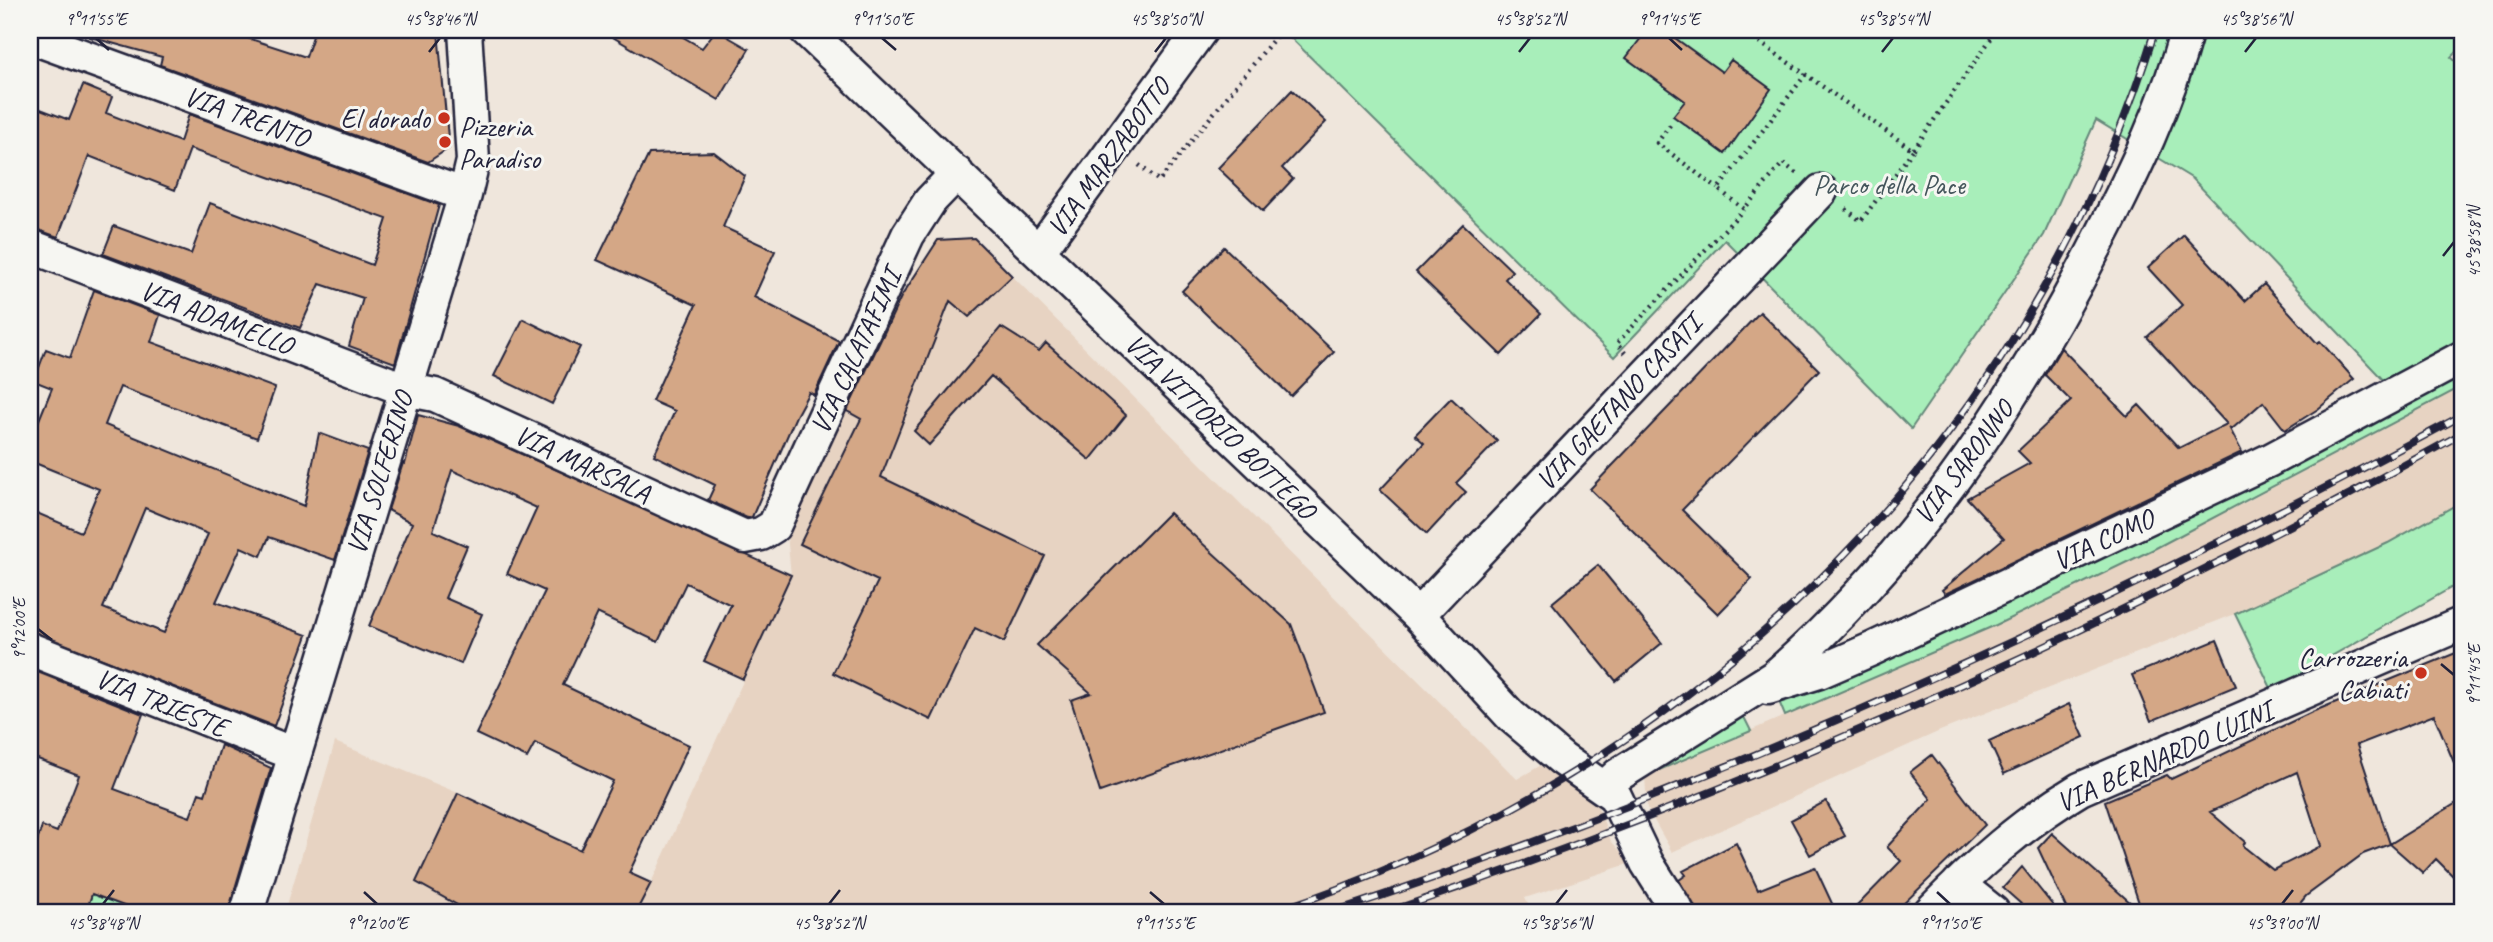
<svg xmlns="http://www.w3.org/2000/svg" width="2493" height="942" font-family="Caveat,sans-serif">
	<rect width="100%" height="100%" fill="#efe6dc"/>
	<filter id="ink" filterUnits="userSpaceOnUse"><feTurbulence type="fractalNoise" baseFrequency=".0143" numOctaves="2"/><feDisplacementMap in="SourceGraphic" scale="14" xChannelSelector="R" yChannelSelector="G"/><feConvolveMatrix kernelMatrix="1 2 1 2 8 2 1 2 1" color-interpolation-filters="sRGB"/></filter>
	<g filter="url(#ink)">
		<path fill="#e7d3c2" d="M 974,238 L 1517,779 L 1545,763 L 1596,802 L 1611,841 L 1631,863 L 1525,898 L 1532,912 L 285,912 L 335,742 L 458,793 L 651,883 L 791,576 L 787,534 L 901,295 L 938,240 Z
			M 2463,386 L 2463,501 L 2388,543 L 2235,614 L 1940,731 L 1672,852 L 1647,808 L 1645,776 L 1996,625 L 2242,504 Z"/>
		<path fill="#a8eeba" stroke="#65887a" stroke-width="2" d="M 1283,30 L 2463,30 L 2463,45 L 2451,57 L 2463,68 L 2463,344 L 2389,386 L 2193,179 L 2096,120 L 2044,235 L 1911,429 L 1725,240 L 1614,357 Z
			M 2463,368 L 2463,386 L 2156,548 L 1996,625 L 1785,716 L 1778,699 L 1813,691 Z
			M 2463,501 L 2463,581 L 2272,690 L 2235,614 L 2388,543 Z
			M 1745,711 L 1743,715 L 1751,731 L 1645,776 Z
			M 92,894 L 140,912 L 86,912 Z"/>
		<path fill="#d4a786" stroke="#22223b" stroke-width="2" fill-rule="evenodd" d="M 91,30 L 223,30 L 306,57 L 315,30 L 438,32 L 449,148 L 428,162 L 160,65 L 162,57 L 90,37 Z
			M 601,30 L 671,30 L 702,48 L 716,30 L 749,49 L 719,100 Z
			M 1647,30 L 1664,30 L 1722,72 L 1731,60 L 1771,89 L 1725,154 L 1673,116 L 1685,101 L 1626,58 Z
			M 83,85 L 112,97 L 106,113 L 180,142 L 189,114 L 439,205 L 395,363 L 349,346 L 363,298 L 320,284 L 300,328 L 103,254 L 114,226 L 191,254 L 210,203 L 372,265 L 387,219 L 190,149 L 175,190 L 89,156 L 58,237 L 30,227 L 30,105 L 69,120 Z
			M 1292,90 L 1326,122 L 1282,168 L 1293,179 L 1263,211 L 1218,168 Z
			M 714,152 L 745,176 L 723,227 L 775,251 L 754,297 L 839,341 L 814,395 L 809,392 L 796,416 L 752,517 L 747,518 L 708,500 L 715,485 L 654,455 L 675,411 L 652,401 L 696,305 L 597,260 L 649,154 Z
			M 1463,224 L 1512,271 L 1505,279 L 1541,314 L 1501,355 L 1416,272 Z
			M 2184,235 L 2245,301 L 2264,284 L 2317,343 L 2320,341 L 2354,379 L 2318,409 L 2285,430 L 2263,402 L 2232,429 L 2229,427 L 2242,452 L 1945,594 L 1942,590 L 2004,538 L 1967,498 L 2030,463 L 2018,451 L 2071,401 L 2045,375 L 2061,348 L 2127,416 L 2139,405 L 2179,448 L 2227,424 L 2147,337 L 2182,305 L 2148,268 Z
			M 974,238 L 1012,276 L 969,317 L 950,301 L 881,477 L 1045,556 L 1004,642 L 975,628 L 931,720 L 833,673 L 878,581 L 800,544 L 861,419 L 847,411 L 901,297 L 938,240 Z
			M 1224,247 L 1334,352 L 1291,396 L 1182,291 Z
			M 94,290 L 160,315 L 151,342 L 275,388 L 257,438 L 120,387 L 105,425 L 304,506 L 319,433 L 368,451 L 335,560 L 269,537 L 261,556 L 241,547 L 216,602 L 307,635 L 274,726 L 30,631 L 30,510 L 81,532 L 99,489 L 30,461 L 30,442 L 52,388 L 34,381 L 46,349 L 70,358 ZM 145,508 L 208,534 L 164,633 L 103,608 Z
			M 1760,312 L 1819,370 L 1682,510 L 1752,579 L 1718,614 L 1590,489 Z
			M 523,319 L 580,347 L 552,404 L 494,376 Z
			M 1001,327 L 1039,351 L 1046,343 L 1126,415 L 1090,460 L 991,376 L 929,445 L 914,431 Z
			M 1451,398 L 1497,441 L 1456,483 L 1466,492 L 1427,534 L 1380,490 L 1424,443 L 1415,435 Z
			M 418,415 L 459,426 L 791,575 L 743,679 L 704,661 L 731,605 L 686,583 L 658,642 L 597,613 L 563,685 L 689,745 L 629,873 L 651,883 L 636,912 L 470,912 L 416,882 L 458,793 L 580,850 L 613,781 L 535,743 L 527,758 L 476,734 L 545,591 L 507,574 L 537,508 L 452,470 L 433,531 L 467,546 L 445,598 L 482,614 L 461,664 L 369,626 L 412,523 L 388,510 L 403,463 L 405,464 Z
			M 1169,513 L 1291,624 L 1324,712 L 1100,792 L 1071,700 L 1091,693 L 1037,645 Z
			M 1598,565 L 1662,643 L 1616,681 L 1552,603 Z
			M 2217,640 L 2236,686 L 2151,721 L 2132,675 Z
			M 2463,650 L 2463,784 L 2434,715 L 2357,745 L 2390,844 L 2363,854 L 2306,896 L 2293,912 L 2142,912 L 2105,801 L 2167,775 L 2171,779 L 2312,712 ZM 2297,772 L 2321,846 L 2273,870 L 2243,846 L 2245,842 L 2210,812 Z
			M 30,669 L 143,714 L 114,789 L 190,817 L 199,793 L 205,795 L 221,745 L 271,768 L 228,912 L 140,912 L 92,894 L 86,912 L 30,912 L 30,846 L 35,848 L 42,826 L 57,832 L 79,775 L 30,756 Z
			M 2069,704 L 2084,737 L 2004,774 L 1989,741 Z
			M 1932,755 L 1985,825 L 1895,912 L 1851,912 L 1901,861 L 1887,847 L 1931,799 L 1910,772 Z
			M 2463,799 L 2463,886 L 2436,859 L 2423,873 L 2390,844 Z
			M 1826,801 L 1845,836 L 1810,855 L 1791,820 Z
			M 2052,833 L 2141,912 L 2068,912 L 2038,848 Z
			M 1736,843 L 1758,890 L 1815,867 L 1836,912 L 1696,912 L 1679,880 L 1686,875 L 1683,871 Z
			M 2022,867 L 2058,912 L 2030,912 L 2003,888 Z"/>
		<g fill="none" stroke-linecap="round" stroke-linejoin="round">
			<g stroke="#22223b" stroke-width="37">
				<path id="street" d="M 806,30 L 1418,615 L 1511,716 L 1562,759 L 1615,796 L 1647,863 L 1678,912
					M 30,37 L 465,195
					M 30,246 L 404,389 L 435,395 L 745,537 L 761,534 L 774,526 L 908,235 L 930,201 L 957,173
					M 1039,251 L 1201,30
					M 1418,615 L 1821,191
					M 30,649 L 294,754
					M 1768,688 L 1819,672 L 1872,649 L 2270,460 L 2463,357
					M 1605,787 L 1618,775 L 1774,677 C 1913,556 2017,402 2099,240 C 2134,172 2167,104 2187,30
					M 1958,884 L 1993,912
					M 247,912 L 465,195 L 473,161 L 465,30
					M 1930,912 C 1976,865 2023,823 2080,789 L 2463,623"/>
			</g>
			<path stroke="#22223b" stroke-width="4.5" stroke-dasharray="2 5" stroke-linecap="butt" d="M 1742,30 L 1913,150 L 1997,30
				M 1670,125 L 1657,143 L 1718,189
				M 1139,165 L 1159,181 L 1281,30
				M 1796,173 L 1783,163 L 1744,209 L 1718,189 L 1806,74
				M 1846,209 L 1861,221 L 1913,150
				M 1625,353 L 1617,343 L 1744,209"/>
			<use href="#street" stroke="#f6f6f2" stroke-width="32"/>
			<g stroke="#22223b" stroke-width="8">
				<path id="rail" d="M 1273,912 C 1689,775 2025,452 2155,30
					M 1333,912 C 1725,783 2100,611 2463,415
					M 1388,912 C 1760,785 2120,623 2463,433"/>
			</g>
			<use href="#rail" stroke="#f6f6f2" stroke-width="5" stroke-dasharray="16" stroke-linecap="butt"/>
		</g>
	</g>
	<path fill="none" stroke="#22223b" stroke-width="2.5" d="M 96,38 L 109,50M 882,38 L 896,50M 1669,38 L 1682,50M 429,52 L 440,38M 1155,52 L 1166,38M 1519,52 L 1530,38M 1882,52 L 1893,38M 2245,52 L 2256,38M 2443,256 L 2454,242M 38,629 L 52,640M 2441,664 L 2454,675M 364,892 L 377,904M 1150,892 L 1164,904M 1937,892 L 1950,904M 103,904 L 114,890M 829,904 L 840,890M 1556,904 L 1567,890M 2282,904 L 2293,890"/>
	<g fill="#c8321e" stroke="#f6f6f2" stroke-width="2.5">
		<circle cx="444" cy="118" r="7"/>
		<circle cx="445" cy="142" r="7"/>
		<circle cx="2421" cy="673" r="7"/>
	</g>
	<g text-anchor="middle" stroke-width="6" stroke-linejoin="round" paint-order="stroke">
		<g font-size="28" fill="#22223b" stroke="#f6f6f2">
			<text transform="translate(247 116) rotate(20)" y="10">VIA TRENTO</text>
			<text transform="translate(1108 157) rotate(-54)" y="10">VIA MARZABOTTO</text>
			<text transform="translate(217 317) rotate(21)" y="10">VIA ADAMELLO</text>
			<text transform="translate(855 351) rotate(-65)" y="10">VIA CALATAFIMI</text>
			<text transform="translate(1618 402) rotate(-47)" y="10">VIA GAETANO CASATI</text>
			<text transform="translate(1221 426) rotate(44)" y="10">VIA VITTORIO BOTTEGO</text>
			<text transform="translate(1963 462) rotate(-53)" y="10">VIA SARONNO</text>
			<text transform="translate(583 463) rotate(25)" y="10">VIA MARSALA</text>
			<text transform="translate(379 473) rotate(-73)" y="10">VIA SOLFERINO</text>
			<text transform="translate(2103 539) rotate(-25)" y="10">VIA COMO</text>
			<text transform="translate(162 702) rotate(22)" y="10">VIA TRIESTE</text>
			<text transform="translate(2164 756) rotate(-24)" y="10">VIA BERNARDO LUINI</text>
		</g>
		<g font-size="28" fill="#22223b" stroke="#f6f6f2" text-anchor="end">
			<text x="430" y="128">El dorado</text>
			<text x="459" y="136" text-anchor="start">Pizzeria<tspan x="459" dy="32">Paradiso</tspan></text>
			<text x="2407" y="667">Carrozzeria<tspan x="2407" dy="32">Cabiati</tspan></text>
		</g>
		<g font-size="28" fill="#44555b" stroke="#f6f6f2">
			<text x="1889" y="194">Parco della Pace</text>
		</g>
	</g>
	<rect width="2493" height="942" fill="none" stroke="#f6f6f2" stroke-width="77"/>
	<rect x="38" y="38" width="2416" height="866" fill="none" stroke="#22223b" stroke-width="2.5"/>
	<g font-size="18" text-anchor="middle" fill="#22223b">
		<text x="96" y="25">9°11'55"E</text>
		<text x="440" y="25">45°38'46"N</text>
		<text x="882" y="25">9°11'50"E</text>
		<text x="1166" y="25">45°38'50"N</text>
		<text x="1530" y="25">45°38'52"N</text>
		<text x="1669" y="25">9°11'45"E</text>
		<text x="1893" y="25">45°38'54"N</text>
		<text x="2256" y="25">45°38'56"N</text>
		<text transform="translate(2474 242) rotate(-90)" y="6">45°38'58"N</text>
		<text transform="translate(19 629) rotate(-90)" y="6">9°12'00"E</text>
		<text transform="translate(2474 675) rotate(-90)" y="6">9°11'45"E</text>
		<text x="103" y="929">45°38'48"N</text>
		<text x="377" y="929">9°12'00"E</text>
		<text x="829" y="929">45°38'52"N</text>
		<text x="1164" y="929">9°11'55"E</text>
		<text x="1556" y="929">45°38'56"N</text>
		<text x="1950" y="929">9°11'50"E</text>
		<text x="2282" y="929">45°39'00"N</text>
	</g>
</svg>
